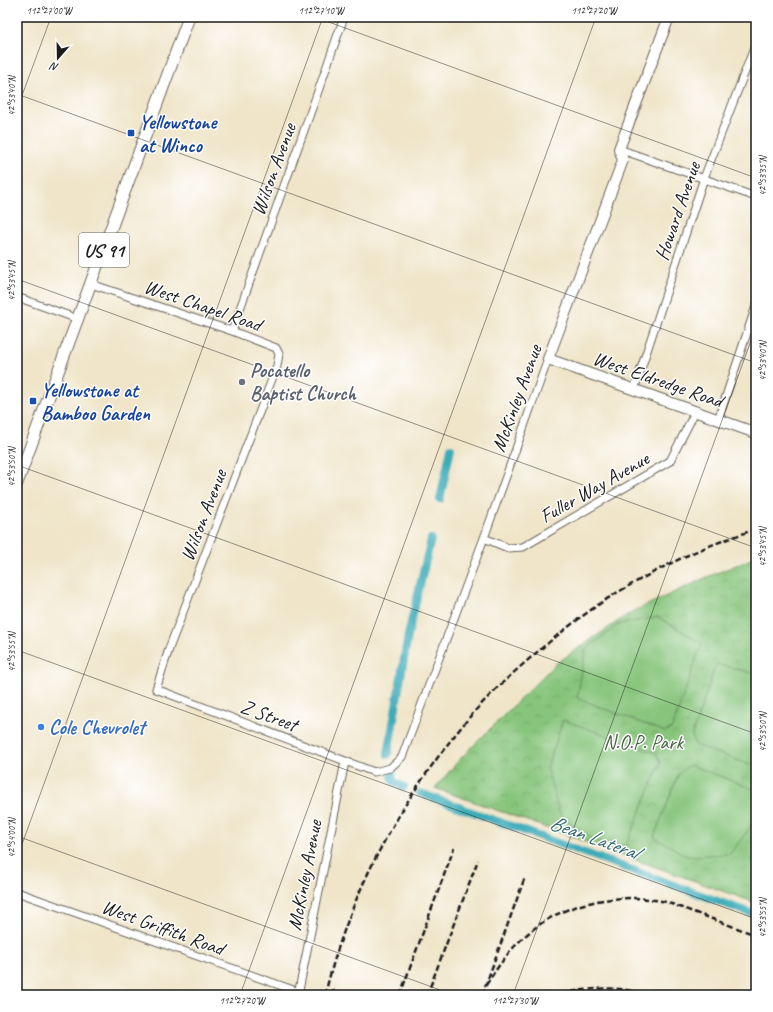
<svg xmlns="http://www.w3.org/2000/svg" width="773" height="1012" font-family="Caveat,sans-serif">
	<defs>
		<pattern id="park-crowns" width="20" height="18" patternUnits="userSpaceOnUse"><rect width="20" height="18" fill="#87c57b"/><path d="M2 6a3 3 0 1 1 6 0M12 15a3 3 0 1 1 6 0" fill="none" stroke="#74a96a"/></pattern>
	</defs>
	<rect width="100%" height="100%" fill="#fff"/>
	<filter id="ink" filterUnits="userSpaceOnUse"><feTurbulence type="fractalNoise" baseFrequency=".025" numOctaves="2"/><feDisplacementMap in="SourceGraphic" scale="8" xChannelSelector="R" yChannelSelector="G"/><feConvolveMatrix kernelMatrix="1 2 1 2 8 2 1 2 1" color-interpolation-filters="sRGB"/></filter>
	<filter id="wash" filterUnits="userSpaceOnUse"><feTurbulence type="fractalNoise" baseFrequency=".012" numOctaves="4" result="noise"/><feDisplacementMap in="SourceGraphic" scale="16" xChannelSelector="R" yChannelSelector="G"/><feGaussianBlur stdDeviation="0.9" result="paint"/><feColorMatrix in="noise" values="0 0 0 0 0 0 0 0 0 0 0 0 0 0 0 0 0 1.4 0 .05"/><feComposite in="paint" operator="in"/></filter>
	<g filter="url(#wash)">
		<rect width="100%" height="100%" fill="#f0e5c9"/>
		<path fill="url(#park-crowns)" stroke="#52704c" d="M 756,557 L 756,903 L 435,788 L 461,758 L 554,665 L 630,613 L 707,577 Z"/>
		<path fill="#87c57b" stroke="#52704c" d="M 658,617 L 702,643 L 672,728 L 665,732 L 577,698 L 586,649 L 619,624 Z
			M 716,664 L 756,674 L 756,767 L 695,745 L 692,735 Z
			M 563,720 L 656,753 L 661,762 L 626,846 L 595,841 L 560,815 L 547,769 Z
			M 690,765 L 756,790 L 752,825 L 730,854 L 687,856 L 654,837 L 679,773 Z"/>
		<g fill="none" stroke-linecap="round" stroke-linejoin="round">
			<path stroke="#3cacb9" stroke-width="8" d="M 440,499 L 451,448
				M 388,754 L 408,635 L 431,539
				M 392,774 L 393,781 L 404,787
				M 420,793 L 756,915"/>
		</g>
	</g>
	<g filter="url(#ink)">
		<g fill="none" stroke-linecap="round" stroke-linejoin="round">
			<g stroke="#666259" stroke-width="9">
				<path id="street" d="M 619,149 L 756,197
					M 91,284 L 232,331 L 276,348 L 279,354 L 277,366 L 170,646 L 156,689 L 374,772 L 390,768 L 402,757 L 484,538 L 548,359
					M 17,297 L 78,319
					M 232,331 L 321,83 L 344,17
					M 634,390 L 704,178 L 756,43
					M 718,420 L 756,306
					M 484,538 L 508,548 L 523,547 L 670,461 L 695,412
					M 17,892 L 299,992
					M 298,995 L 345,762"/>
			</g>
			<g stroke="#666259" stroke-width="12">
				<path id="secondary" d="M 669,17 L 619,149 L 623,160 L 548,359 L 756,433"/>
			</g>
			<g stroke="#666259" stroke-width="13">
				<path id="primary" d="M 17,483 L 189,17"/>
			</g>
			<use href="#street" stroke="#fff" stroke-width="7"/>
			<use href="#secondary" stroke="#fff" stroke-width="10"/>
			<use href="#primary" stroke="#fff" stroke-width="11"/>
			<path stroke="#1c1c1c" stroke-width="2.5" stroke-dasharray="6 3" stroke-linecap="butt" d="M 486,985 C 499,965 512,946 531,931 C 567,901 621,892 666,902 L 756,935
				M 325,995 C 349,893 401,799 468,719 C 490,693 516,670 542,648 C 565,629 594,606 620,591 C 642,578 665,566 688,555 C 710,545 733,537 756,529
				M 332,995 L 334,987
				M 400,995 L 454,848
				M 427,995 L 478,860
				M 482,995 L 525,877
				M 554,995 C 584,989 618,984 647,995"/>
		</g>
	</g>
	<path fill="none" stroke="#1c1c1c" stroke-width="1" stroke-opacity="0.45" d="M 315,17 L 756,178M 17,94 L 756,363M 17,109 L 51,17M 17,279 L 756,548M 17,465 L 756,734M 17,650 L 756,919M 17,836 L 454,995M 17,858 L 323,17M 240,995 L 596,17M 513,995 L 756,327"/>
	<g fill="#1a4fb4" stroke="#fff" stroke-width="1.5">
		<rect x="127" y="129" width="8" height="8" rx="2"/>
		<rect x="29" y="397" width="8" height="8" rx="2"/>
	</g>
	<circle fill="#6b7280" stroke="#fff" stroke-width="1.5" cx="242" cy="382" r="4"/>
	<circle fill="#3f7fe0" stroke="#fff" stroke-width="1.5" cx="41" cy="727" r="4"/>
	<g text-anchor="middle" stroke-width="3" stroke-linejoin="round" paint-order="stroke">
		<rect fill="#fff" stroke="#606060" stroke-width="1" x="79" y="233" width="50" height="34" rx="3"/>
		<g font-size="19" font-weight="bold" fill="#1c1c1c">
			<text x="104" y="257">US 91</text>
		</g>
		<g font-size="20" font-weight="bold" fill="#164399" stroke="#fff" text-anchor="start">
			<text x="139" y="129">Yellowstone<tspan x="139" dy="23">at Winco</tspan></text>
			<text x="41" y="397">Yellowstone at<tspan x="41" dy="23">Bamboo Garden</tspan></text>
		</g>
		<g font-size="20" fill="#1c1c1c" stroke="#fff">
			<text transform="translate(273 169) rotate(-70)" y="7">Wilson Avenue</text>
			<text transform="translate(677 211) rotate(-71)" y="7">Howard Avenue</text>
			<text transform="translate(203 305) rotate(19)" y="7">West Chapel Road</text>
			<text transform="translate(658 379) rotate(19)" y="7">West Eldredge Road</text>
			<text transform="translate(516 398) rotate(-70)" y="7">McKinley Avenue</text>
			<text transform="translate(594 487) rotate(-30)" y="7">Fuller Way Avenue</text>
			<text transform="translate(203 515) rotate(-69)" y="7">Wilson Avenue</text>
			<text transform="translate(269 715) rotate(20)" y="7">Z Street</text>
			<text transform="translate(304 875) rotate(-79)" y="7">McKinley Avenue</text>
			<text transform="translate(163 927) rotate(20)" y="7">West Griffith Road</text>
		</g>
		<g font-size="20" font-weight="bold" fill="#5b616d" stroke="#fff" text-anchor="start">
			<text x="250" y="377">Pocatello<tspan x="250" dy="23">Baptist Church</tspan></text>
		</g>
		<g font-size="20" font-weight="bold" fill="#366cbe" stroke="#fff" text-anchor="start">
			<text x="49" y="734">Cole Chevrolet</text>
		</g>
		<g font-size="20" fill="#476042" stroke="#fff">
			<text x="643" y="749">N.O.P. Park</text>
		</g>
		<g font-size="21" font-style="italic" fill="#2c646a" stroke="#fff">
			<text transform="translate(594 837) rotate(20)" y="7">Bean Lateral</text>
		</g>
	</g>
	<rect width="773" height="1012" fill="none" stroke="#fff" stroke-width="44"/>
	<g transform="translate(58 58) rotate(200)" stroke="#ffffff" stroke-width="3" paint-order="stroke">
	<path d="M0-3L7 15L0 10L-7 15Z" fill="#1c1c1c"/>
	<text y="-6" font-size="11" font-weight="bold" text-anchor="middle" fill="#1c1c1c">N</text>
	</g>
	<rect x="22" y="22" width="729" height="968" fill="none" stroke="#1c1c1c" stroke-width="1.5"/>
	<g font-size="10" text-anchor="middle" fill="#1c1c1c">
		<text x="49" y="14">112°27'00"W</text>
		<text x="321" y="14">112°27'10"W</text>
		<text x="594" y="14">112°27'20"W</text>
		<text transform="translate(11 96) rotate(-90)" y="4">42°53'40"N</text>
		<text transform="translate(762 176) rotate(-90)" y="4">42°53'35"N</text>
		<text transform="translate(11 281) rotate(-90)" y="4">42°53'45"N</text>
		<text transform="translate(762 361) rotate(-90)" y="4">42°53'40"N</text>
		<text transform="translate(11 467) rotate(-90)" y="4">42°53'50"N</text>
		<text transform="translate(762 547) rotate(-90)" y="4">42°53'45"N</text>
		<text transform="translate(11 652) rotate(-90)" y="4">42°53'55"N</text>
		<text transform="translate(762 732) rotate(-90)" y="4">42°53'50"N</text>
		<text transform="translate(11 838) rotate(-90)" y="4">42°54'00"N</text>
		<text transform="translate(762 918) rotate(-90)" y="4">42°53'55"N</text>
		<text x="242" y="1004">112°27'20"W</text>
		<text x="515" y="1004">112°27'30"W</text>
	</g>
</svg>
